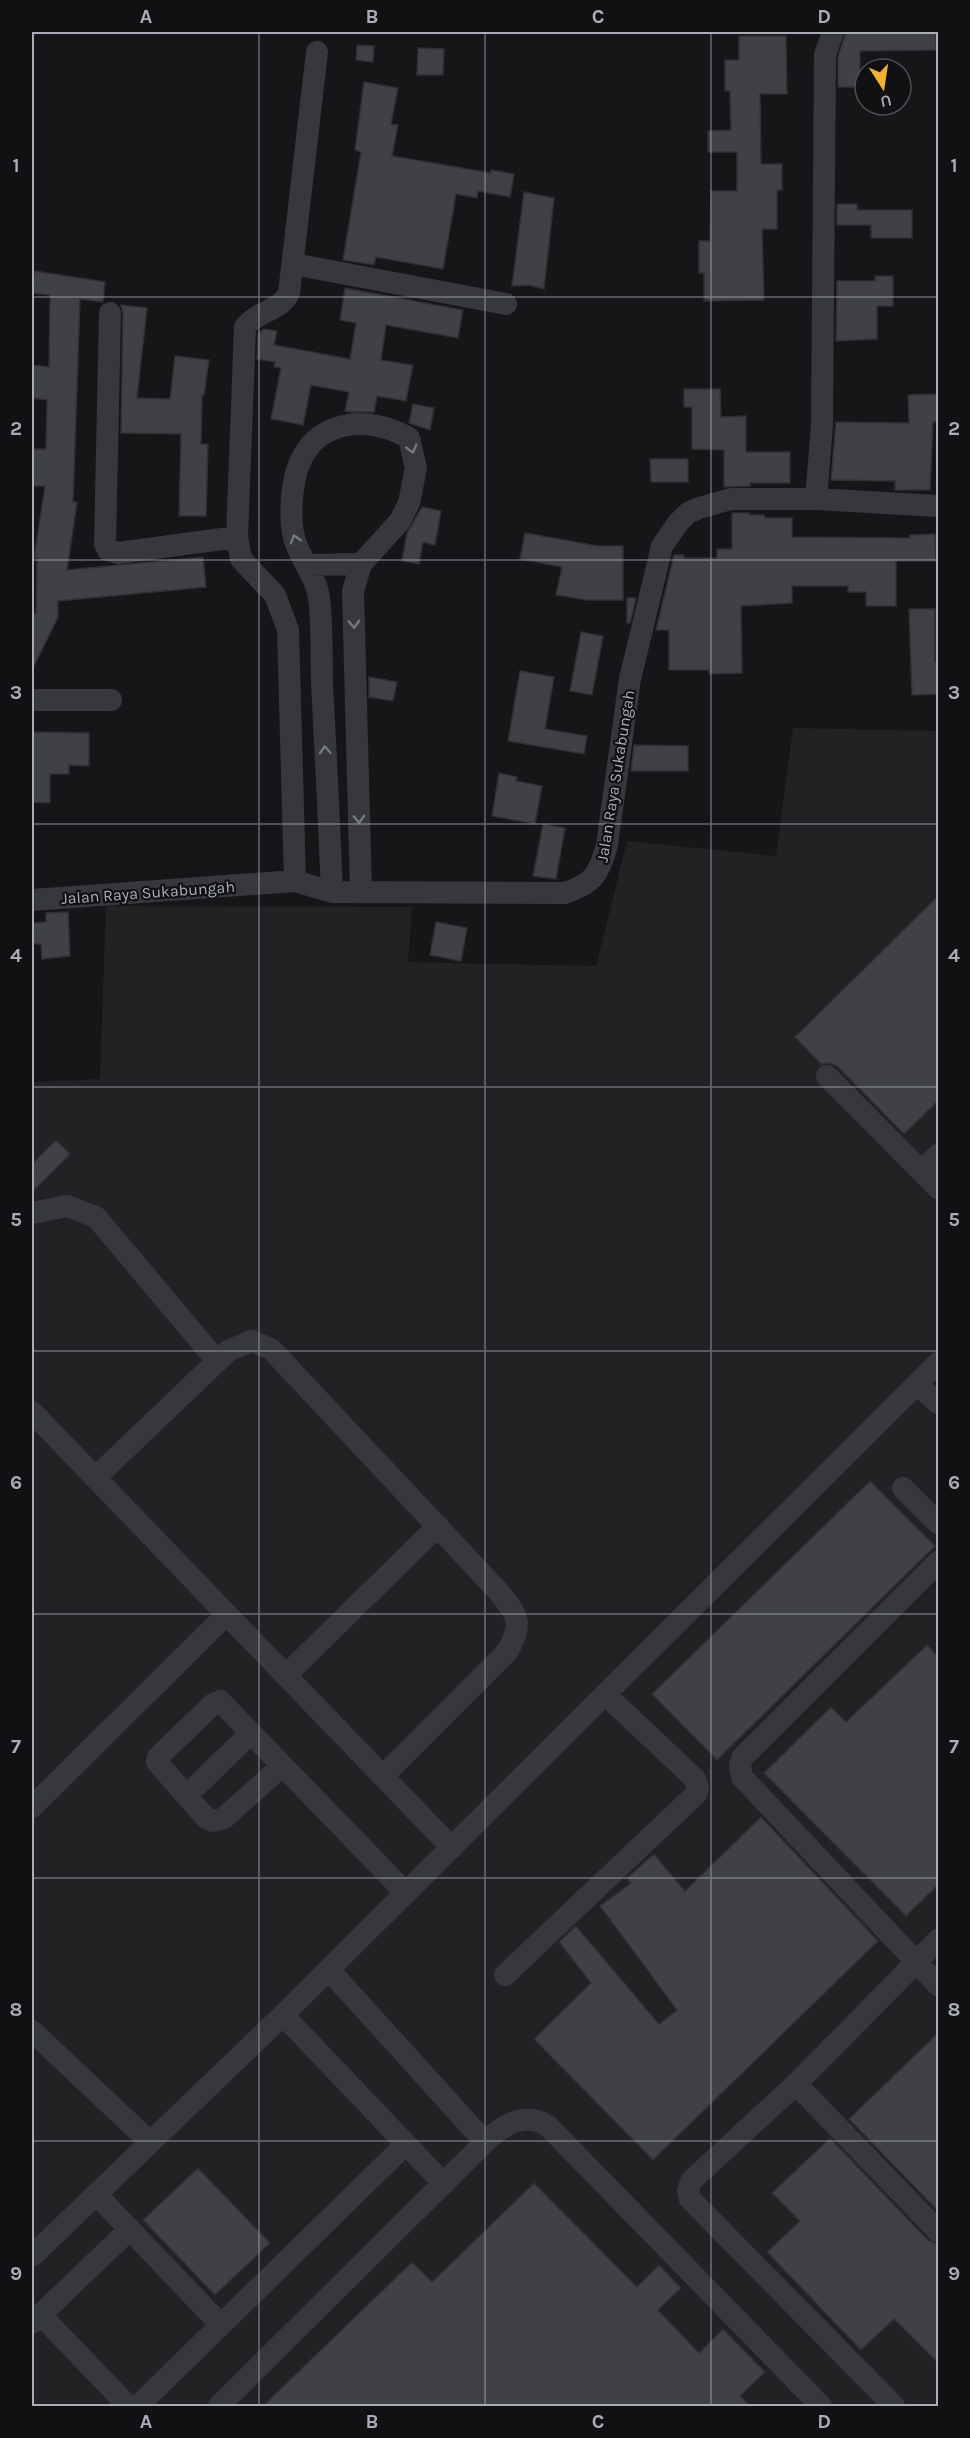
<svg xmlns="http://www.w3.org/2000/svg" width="970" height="2438" font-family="Karla,sans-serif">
	<rect width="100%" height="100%" fill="#161618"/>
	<path fill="#222225" d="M 793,728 L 938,731 L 938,2406 L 32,2406 L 32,1082 L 100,1079 L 106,906 L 412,907 L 408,962 L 596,966 L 627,841 L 776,856 Z"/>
	<path fill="#404145" stroke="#303034" stroke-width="1.5" d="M 846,32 L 936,32 L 936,50 L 860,51 L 860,87 L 838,87 L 838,57 Z
		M 739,36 L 786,36 L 787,94 L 760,94 L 761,164 L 782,164 L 782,190 L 777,190 L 777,229 L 762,229 L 764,300 L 704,301 L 704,273 L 699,273 L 699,241 L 710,241 L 711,191 L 737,191 L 737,152 L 708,152 L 708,131 L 731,130 L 730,91 L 725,91 L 725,60 L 739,60 Z
		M 357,45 L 374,46 L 373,62 L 356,60 Z
		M 418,48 L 444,49 L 443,75 L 417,75 Z
		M 364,82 L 398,88 L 391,124 L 398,125 L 392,156 L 491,173 L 491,170 L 514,174 L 510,197 L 478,191 L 477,198 L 456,194 L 443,269 L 376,257 L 374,265 L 343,260 L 361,152 L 355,150 Z
		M 524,192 L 554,198 L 544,289 L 529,285 L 512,286 Z
		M 837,204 L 857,204 L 857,210 L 912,210 L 912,238 L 871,238 L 871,225 L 837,225 Z
		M 34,271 L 105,282 L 103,302 L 80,299 L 73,502 L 77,502 L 67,570 L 203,557 L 206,587 L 58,601 L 58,617 L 32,670 L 32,612 L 36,614 L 37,558 L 34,558 L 45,486 L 32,486 L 32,449 L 46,449 L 47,400 L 32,398 L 32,365 L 49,367 L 50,295 L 32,293 Z
		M 875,276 L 893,276 L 893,306 L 877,306 L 877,339 L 836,341 L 837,281 L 875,281 Z
		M 345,288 L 463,310 L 458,338 L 386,325 L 381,360 L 413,365 L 406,401 L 377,396 L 374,412 L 350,412 L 345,411 L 349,392 L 311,385 L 303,425 L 271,419 L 281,368 L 274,367 L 275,362 L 257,359 L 258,333 L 264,329 L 277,331 L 274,345 L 350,359 L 356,323 L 340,320 Z
		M 121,305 L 147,308 L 137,398 L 170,399 L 175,356 L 209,360 L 204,395 L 202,395 L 201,444 L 208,444 L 206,516 L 179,516 L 181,434 L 121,433 L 123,313 Z
		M 684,389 L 720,389 L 721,417 L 746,416 L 746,452 L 790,452 L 790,483 L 750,483 L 750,486 L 724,487 L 724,450 L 692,449 L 692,407 L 684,407 Z
		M 937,394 L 937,422 L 933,422 L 930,490 L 895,490 L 895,481 L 831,480 L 836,422 L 909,423 L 908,395 Z
		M 413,404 L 434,408 L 430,430 L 409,423 Z
		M 650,459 L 688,459 L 688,482 L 651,482 Z
		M 422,507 L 441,511 L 435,545 L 423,542 L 419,564 L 402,561 L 407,533 Z
		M 732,513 L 750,513 L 750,515 L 764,515 L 765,518 L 792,518 L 792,537 L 910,538 L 910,535 L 935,534 L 936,561 L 896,561 L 896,606 L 866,606 L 866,592 L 848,592 L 848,586 L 792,586 L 792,603 L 741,606 L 742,673 L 709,674 L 709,670 L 669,670 L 669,630 L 656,630 L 674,555 L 684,555 L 684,558 L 717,558 L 717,549 L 732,549 Z
		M 525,533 L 598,546 L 623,546 L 623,600 L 586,600 L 556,595 L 562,567 L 520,559 Z
		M 627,598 L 636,598 L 630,623 L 627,623 Z
		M 909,609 L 935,609 L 935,662 L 939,662 L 939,694 L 912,695 Z
		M 581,632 L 603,636 L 592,695 L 570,691 Z
		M 520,671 L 554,677 L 545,729 L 587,736 L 584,754 L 508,741 Z
		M 369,677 L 397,682 L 393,701 L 369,697 Z
		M 32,732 L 89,733 L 89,766 L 69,765 L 69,774 L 50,774 L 50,803 L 32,802 Z
		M 634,745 L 688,746 L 688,771 L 631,771 Z
		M 499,773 L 517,777 L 516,781 L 542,786 L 535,824 L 492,816 Z
		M 543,824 L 565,828 L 556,879 L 533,876 Z
		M 939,895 L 939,1100 L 904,1134 L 837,1066 L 830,1063 L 821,1064 L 795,1037 Z
		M 68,912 L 70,956 L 42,959 L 41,944 L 32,944 L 32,923 L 46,922 L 46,913 Z
		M 436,922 L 467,928 L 461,961 L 430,955 Z
		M 56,1140 L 70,1154 L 32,1192 L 32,1164 Z
		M 870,1481 L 935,1546 L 717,1760 L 652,1694 Z
		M 927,1645 L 939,1657 L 939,1884 L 906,1916 L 764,1773 L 831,1707 L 846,1722 Z
		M 761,1817 L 878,1941 L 653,2160 L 534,2039 L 591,1983 L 559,1942 L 576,1926 L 659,2024 L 677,2010 L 600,1906 L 631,1883 L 627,1878 L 654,1854 L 685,1891 Z
		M 939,2032 L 939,2212 L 849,2119 Z
		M 830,2138 L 928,2240 L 939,2244 L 939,2364 L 894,2319 L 861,2350 L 767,2252 L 800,2221 L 772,2193 Z
		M 198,2168 L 270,2243 L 215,2295 L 143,2220 Z
		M 534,2183 L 637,2287 L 659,2265 L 681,2288 L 658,2310 L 699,2353 L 723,2329 L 765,2372 L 740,2396 L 750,2406 L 263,2406 L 412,2262 L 432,2282 Z"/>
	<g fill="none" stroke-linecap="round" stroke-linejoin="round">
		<path stroke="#37383d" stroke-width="22" d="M 293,264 L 506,304
			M 110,313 L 105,544 L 108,550 L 118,553 L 237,537
			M 816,499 L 822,425 L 825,55 L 833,32
			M 307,565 L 361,564
			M 32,700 L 111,700
			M 295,881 L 288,630 L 275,595 L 241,559 L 237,537 L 245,327 C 257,311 280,311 289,293 L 317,52
			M 332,892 C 329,822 326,753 322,683 C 321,657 323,616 318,592 C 314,576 303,561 297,546 C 288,526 291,491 297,470 C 313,419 368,414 409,438 L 416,468 L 409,503 L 400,521 L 361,564 L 353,591 L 361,892
			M 32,900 L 295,881 L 332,892 L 565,893 C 594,883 599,874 607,845 L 630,679 L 662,546 L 678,523 L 688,513 L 699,508 L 731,499 L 816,499 L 938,506
			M 827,1076 L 938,1188
			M 922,1171 L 938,1155
			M 32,1213 L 67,1206 L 96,1217 L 217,1361
			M 918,1385 L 938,1403
			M 32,1412 L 452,1848
			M 95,1478 L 228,1351 L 251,1341 L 271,1349 L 498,1591 C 518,1616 524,1622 507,1652 L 383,1776
			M 903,1488 L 938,1523
			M 938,1562 L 742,1758 L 740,1765 L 742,1777 L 938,1985
			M 286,1675 L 438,1526
			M 282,1766 L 224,1818 L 213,1821 L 206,1818 L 157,1762 L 158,1757 L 213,1704 L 220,1701 L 406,1893
			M 186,1796 L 251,1733
			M 32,1807 L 227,1614
			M 329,1970 L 485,2142 C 503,2125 524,2111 548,2126 L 821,2406
			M 505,1975 L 696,1794 L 698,1787 L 695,1779 L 606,1695
			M 283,2015 L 444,2184
			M 32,2031 L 150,2142
			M 796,2084 L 938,2231
			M 96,2194 L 221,2325
			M 32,2256 L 283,2015 L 938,1363
			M 40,2314 L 128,2406
			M 32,2323 L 129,2230
			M 138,2406 L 406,2144
			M 219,2406 L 485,2142
			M 894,2406 L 690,2199 L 688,2191 L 691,2181 L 796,2084 L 938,1940"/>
	</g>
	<defs><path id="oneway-chevron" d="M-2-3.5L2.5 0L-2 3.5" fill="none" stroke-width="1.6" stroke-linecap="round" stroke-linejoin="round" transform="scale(1.5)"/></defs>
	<g stroke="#757881">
		<use href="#oneway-chevron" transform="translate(412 449) rotate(74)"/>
		<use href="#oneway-chevron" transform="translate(295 539) rotate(-107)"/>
		<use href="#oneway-chevron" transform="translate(354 624) rotate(88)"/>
		<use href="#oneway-chevron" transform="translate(325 750) rotate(-93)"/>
		<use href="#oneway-chevron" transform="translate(359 819) rotate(88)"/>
	</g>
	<path fill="none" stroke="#a8adb8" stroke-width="1.5" stroke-opacity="0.55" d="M 259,32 L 259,2406M 485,32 L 485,2406M 711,32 L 711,2406M 32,297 L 938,297M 32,560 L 938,560M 32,824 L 938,824M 32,1087 L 938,1087M 32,1351 L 938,1351M 32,1614 L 938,1614M 32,1878 L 938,1878M 32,2141 L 938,2141"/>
	<g text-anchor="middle" stroke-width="4.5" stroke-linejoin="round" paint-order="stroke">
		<g font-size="16" fill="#a8adb8" stroke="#111113">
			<text transform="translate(615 776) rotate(-81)" y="6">Jalan Raya Sukabungah</text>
			<text transform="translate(148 892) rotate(-4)" y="6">Jalan Raya Sukabungah</text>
		</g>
	</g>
	<rect width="970" height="2438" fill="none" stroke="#111113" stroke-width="66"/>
	<g transform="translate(883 87) rotate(168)"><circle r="28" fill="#111113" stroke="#4d4f55" stroke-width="1.5"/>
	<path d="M0-4.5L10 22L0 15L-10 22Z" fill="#f2b134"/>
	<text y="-9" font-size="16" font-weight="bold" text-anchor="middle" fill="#a8adb8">U</text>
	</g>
	<rect x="33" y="33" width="904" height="2372" fill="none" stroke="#a8adb8" stroke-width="2"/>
	<g font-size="20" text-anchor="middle" font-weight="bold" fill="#a8adb8">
		<text x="146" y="23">A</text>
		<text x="372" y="23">B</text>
		<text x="598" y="23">C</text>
		<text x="824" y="23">D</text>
		<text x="16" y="172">1</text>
		<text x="954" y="172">1</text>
		<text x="16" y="435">2</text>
		<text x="954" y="435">2</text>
		<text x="16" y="699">3</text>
		<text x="954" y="699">3</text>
		<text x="16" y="962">4</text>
		<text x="954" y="962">4</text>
		<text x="16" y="1226">5</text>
		<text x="954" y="1226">5</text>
		<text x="16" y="1489">6</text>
		<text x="954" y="1489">6</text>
		<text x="16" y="1753">7</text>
		<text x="954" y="1753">7</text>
		<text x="16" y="2016">8</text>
		<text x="954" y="2016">8</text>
		<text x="16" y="2280">9</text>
		<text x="954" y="2280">9</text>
		<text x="146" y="2428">A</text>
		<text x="372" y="2428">B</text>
		<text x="598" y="2428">C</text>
		<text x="824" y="2428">D</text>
	</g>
</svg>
